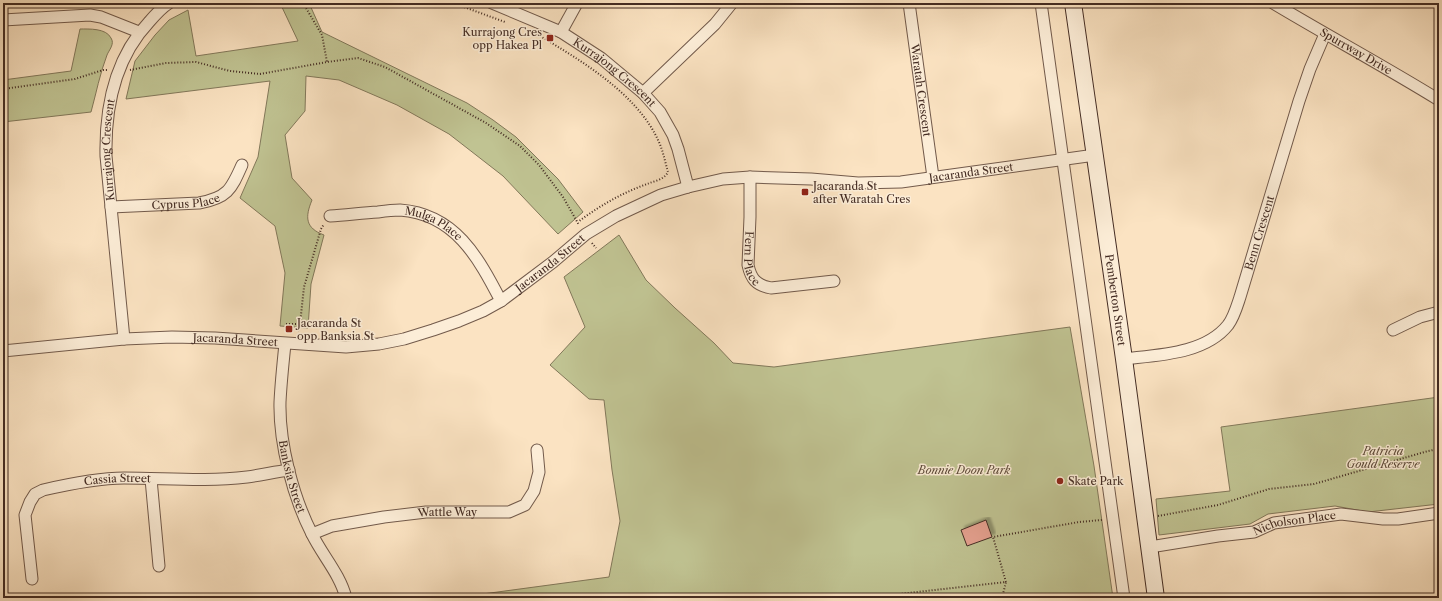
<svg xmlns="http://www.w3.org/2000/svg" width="1442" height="601" font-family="'Libre Caslon Text',serif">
	<defs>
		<filter id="shadow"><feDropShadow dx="3.5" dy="-3.5" stdDeviation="1" flood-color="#0004"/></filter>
	</defs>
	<rect width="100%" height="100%" fill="#fbe3c2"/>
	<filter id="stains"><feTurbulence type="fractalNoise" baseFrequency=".005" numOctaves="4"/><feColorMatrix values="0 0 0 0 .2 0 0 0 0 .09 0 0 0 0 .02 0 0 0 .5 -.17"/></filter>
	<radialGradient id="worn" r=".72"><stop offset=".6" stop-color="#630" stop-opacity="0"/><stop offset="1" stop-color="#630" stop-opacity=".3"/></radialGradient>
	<path fill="#c0c392" stroke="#82785a" d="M 280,3 L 309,3 L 322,32 L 467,103 L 493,120 L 516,137 L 558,179 L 583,212 L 558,234 L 503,176 L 449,134 L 397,105 L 339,80 L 306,76 L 305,111 L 285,135 L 292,178 L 312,200 C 305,217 305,228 324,235 L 311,284 L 308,328 L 280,326 L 285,273 L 275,226 L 240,198 L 258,157 L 270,81 L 126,99 L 135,61 L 155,35 L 169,20 L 188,10 L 196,56 L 298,41 Z
		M 80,29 C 89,29 106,28 111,38 C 115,44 109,50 107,55 C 100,73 96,94 91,112 L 3,122 L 3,80 L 71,71 Z
		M 619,235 L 646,280 L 675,308 L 714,343 L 733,363 L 774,367 L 1070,327 L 1094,466 L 1113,598 L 453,598 L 609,577 L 620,521 L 612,470 L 604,400 L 589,399 L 550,365 L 585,327 L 564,277 Z
		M 1439,397 L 1439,504 L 1368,512 L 1335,506 L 1268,514 L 1250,524 L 1159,535 L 1156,499 L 1230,491 L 1221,427 Z"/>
	<path fill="#e5a08f" stroke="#442c23" filter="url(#shadow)" d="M 986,520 L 992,537 L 967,546 L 961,530 Z"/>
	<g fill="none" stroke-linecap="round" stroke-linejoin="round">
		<g stroke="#725a4b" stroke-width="13">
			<g id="street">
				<path id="s1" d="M 492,3 L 561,32 L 601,58 L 643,93 L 660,112 L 673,135 L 678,149 L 688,187"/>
				<path id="s2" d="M 909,3 L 933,177"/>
				<path d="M 1041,3 L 1124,598"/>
				<path id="s3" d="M 1273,3 C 1328,36 1384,66 1439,100"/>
				<path d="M 3,20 L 90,15 L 101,17 L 139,32"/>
				<path d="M 561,32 L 577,3"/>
				<path d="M 643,93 L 715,24 L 732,3"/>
				<path id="s4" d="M 750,177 L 750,217 L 748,265 C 751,279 756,285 771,288 L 834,281"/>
				<path id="s5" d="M 111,207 L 199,203 C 227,198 231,190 242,165"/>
				<path id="s6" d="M 330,216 C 346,215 362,213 378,212 C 385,211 393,210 400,210 C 455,214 478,257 501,301"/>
				<path d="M 1393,330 L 1420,317 L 1439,312"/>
				<path id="s7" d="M 124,339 L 106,156 C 105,108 115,58 149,22 C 155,15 161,8 169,3"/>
				<path id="s8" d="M 285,344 C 283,363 281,382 280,402 C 279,443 293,497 312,534 C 322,555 340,574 346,598"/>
				<path id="s9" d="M 3,351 L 124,339 L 172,337 L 215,338 L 346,347 L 379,344 L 404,339 L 433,330 L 459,321 L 483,311 L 501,301 L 553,262 L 586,234 L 616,216 L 661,195 L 688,187 L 723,179 L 750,177 L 811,179 L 858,183 L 901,182 L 1095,155"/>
				<path id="s10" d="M 1124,359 C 1158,355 1205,354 1228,325 C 1234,317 1237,306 1240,297 L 1299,101 L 1310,69 L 1325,34"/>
				<path d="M 151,479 L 159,566"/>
				<path id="s11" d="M 312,534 L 332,526 L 384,517 L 426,512 L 509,512 L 525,505 L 534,491 L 539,472 L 537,450"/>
				<path id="s12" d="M 1150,547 L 1218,536 L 1254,532 L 1274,523 L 1341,514 L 1383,519 L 1398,519 L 1439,513"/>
				<path id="s13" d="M 32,579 L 25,515 L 30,502 L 35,494 L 43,490 C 69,484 98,478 124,478 C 165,478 206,482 247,477 C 261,475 275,472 289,470"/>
			</g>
		</g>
		<g stroke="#442c23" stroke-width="18">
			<g id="secondary">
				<path id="s14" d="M 1073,3 L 1124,359 L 1156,598"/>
			</g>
		</g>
		<path stroke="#442c23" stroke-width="2" stroke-dasharray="1 2" stroke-linecap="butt" d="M 303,3 L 322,35 L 327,62
			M 453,3 L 505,22
			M 540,36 C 582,61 637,94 658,140 C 663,150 665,162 668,172 C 664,180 654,181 647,184 C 622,193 599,206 578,222
			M 130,70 L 166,63 L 196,62 L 230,71 L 260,74 L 327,62 L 358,58 L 385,67 L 486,123 L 520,146 L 539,165 L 563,197 L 579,225
			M 3,89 L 75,79 L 103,70 L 108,70
			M 592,243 L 596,248
			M 286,324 L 300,324
			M 298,331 L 300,324 L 304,287 L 321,229 L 324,224
			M 1158,516 L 1218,505 L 1269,489 L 1314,484 L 1428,451 L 1439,449
			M 863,598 L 1006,582 L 993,537 L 1079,522 L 1102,520
			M 1002,598 L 1006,582"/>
		<use href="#street" stroke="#fcedd7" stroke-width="11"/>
		<use href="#secondary" stroke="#fcedd7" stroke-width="16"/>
	</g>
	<g fill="#8f2418" stroke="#fcedd7" stroke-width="1.5">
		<rect x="546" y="34" width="8" height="8" rx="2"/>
		<rect x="801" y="188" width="8" height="8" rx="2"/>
		<rect x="285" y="325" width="8" height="8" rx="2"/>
		<circle cx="1060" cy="481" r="4"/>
	</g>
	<g text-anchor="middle" stroke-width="3" stroke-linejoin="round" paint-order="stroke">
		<g font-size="11" fill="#442c23" stroke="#fcedd7" text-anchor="start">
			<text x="542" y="36" text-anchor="end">Kurrajong Cres<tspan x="542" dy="13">opp Hakea Pl</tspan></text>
			<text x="813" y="190">Jacaranda St<tspan x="813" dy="13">after Waratah Cres</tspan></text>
			<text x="297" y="327">Jacaranda St<tspan x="297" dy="13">opp Banksia St</tspan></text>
			<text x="1068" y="485">Skate Park</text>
		</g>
		<g font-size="11" fill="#442c23" stroke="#fcedd7">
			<text dy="4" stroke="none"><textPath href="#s3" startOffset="96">Spurrway Drive</textPath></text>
			<text dy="4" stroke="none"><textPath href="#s1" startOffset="142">Kurrajong Crescent</textPath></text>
			<text dy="4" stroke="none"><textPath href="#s2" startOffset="88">Waratah Crescent</textPath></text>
			<text dy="4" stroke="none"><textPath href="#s7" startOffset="190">Kurrajong Crescent</textPath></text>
			<text dy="4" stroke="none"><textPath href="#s9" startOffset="1013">Jacaranda Street</textPath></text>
			<text dy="4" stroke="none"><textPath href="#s5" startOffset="75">Cyprus Place</textPath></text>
			<text dy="4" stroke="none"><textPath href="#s6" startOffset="107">Mulga Place</textPath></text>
			<text dy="4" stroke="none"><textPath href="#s10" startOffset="210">Benn Crescent</textPath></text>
			<text dy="4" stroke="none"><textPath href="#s4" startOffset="82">Fern Place</textPath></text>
			<text dy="4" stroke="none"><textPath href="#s9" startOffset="569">Jacaranda Street</textPath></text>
			<text dy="4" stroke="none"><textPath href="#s14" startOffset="300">Pemberton Street</textPath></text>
			<text dy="4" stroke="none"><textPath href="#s9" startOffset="233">Jacaranda Street</textPath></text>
			<text dy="4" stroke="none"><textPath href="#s8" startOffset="134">Banksia Street</textPath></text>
			<text dy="4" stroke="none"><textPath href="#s13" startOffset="172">Cassia Street</textPath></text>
			<text dy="4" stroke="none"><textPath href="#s11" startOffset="138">Wattle Way</textPath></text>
			<text dy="4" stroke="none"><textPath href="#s12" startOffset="147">Nicholson Place</textPath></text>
		</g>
		<g font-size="11" font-style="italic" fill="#5d4a39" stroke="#fcedd7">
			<text x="1383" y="455">Patricia<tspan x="1383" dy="13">Gould Reserve</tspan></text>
			<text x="964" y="474">Bonnie Doon Park</text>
		</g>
	</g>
	<rect width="1442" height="601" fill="none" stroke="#fbe3c2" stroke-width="16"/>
	<rect x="4" y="4" width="1434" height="593" fill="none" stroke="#442c23" stroke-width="2"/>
	<rect x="8" y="8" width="1426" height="585" fill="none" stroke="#442c23"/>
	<rect width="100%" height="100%" filter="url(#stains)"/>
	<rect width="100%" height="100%" fill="url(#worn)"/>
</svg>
